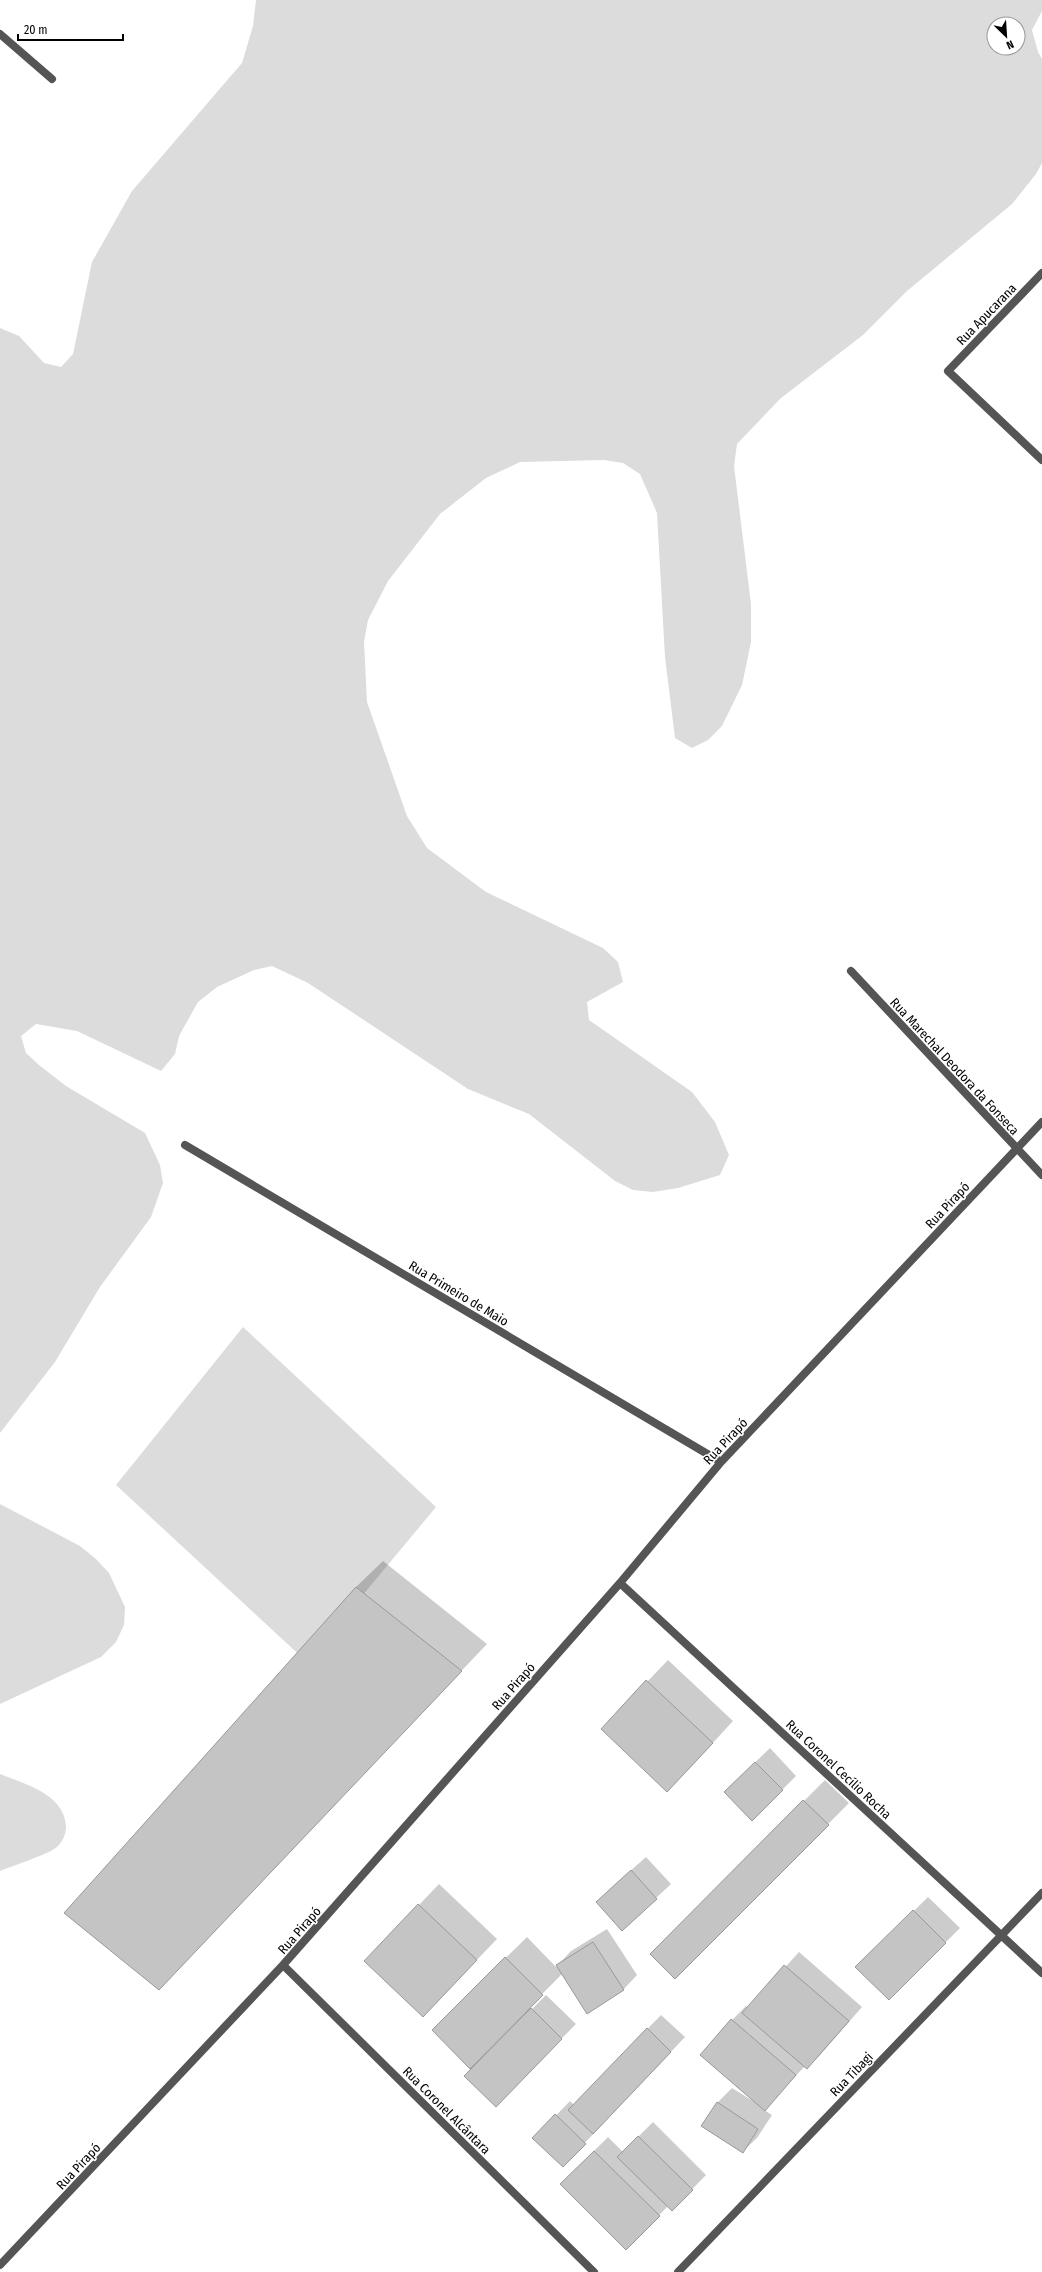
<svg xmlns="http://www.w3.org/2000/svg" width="1042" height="2272" font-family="'Fira Sans Condensed',sans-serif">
	<rect width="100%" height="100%" fill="#fff"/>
	<path fill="#dcdcdc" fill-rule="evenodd" d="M 256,0 L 1042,0 L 1042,11 L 1032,30 L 1038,52 L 1042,59 L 1042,163 L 1036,174 L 1012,204 L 907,291 L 863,335 L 781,398 L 737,444 L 734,466 L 751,604 L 751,642 L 742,685 L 722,726 L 708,740 L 692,748 L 675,738 L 665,657 L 657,513 L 640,474 L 623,463 L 604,460 L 520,462 L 486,478 L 440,514 L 388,581 L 368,620 L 364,642 L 367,702 L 407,816 L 427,848 L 486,892 L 603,948 L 618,962 L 623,982 L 587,1002 L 589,1020 L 692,1092 L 715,1122 L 729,1155 L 720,1175 L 678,1188 L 653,1192 L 633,1190 L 615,1181 L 529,1114 L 468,1089 L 308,983 L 272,966 L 254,970 L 217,987 L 198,1002 L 179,1036 L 175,1054 L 161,1071 L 77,1031 L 36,1024 L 21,1036 L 26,1053 L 39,1065 L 66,1086 L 145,1133 L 160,1165 L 163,1183 L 151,1217 L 100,1287 L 55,1362 L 0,1433 L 0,328 L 19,336 L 44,363 L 61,367 L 73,354 L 92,262 L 132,191 L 242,63 L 253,26 ZM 994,24 L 1018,24 L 1018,48 L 994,48 Z
		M 243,1327 L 436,1507 L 307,1662 L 116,1485 Z
		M 0,1504 L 80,1546 L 96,1559 L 109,1573 L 125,1607 L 124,1625 L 116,1642 L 101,1657 L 0,1704 Z
		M 0,1774 C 25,1784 64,1794 66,1826 C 66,1834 63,1841 57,1847 C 49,1854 12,1866 0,1871 Z"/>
	<path fill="#0003" d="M 383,1561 L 487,1644 L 159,1989 L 65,1913 L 356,1587 Z
		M 668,1660 L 733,1721 L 688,1770 L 602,1729 Z
		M 770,1748 L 796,1776 L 782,1790 L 739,1778 Z
		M 825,1780 L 849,1803 L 675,1978 L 651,1954 Z
		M 646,1857 L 671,1884 L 622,1930 L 611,1888 Z
		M 439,1884 L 497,1939 L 443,1995 L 419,1905 Z
		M 928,1897 L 960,1928 L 889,1999 L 857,1967 Z
		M 607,1929 L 637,1975 L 623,1990 L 562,1974 L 470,2067 L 433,2030 L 527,1937 L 556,1967 L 571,1951 Z
		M 799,1952 L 862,2007 L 821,2054 L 807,2068 L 805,2066 L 764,2110 L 772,2115 L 757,2138 L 742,2152 L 702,2125 L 718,2102 L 732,2088 L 761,2106 L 732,2020 L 746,2006 L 748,2008 Z
		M 546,1995 L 576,2024 L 496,2105 L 466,2076 Z
		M 661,2015 L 685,2037 L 563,2166 L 534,2138 L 570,2101 L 574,2105 Z
		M 653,2122 L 706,2175 L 672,2210 L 668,2206 L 626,2249 L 561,2184 L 608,2137 L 623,2152 Z"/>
	<path fill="#c4c4c4" stroke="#999" d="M 356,1587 L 462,1671 L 159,1990 L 64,1913 Z
		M 646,1680 L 713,1743 L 667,1792 L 601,1729 Z
		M 755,1762 L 783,1790 L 752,1821 L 724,1792 Z
		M 803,1800 L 829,1825 L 675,1979 L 650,1954 Z
		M 631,1870 L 657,1899 L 622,1931 L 596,1902 Z
		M 418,1904 L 477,1960 L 423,2017 L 364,1961 Z
		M 913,1910 L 946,1943 L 889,2000 L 855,1967 Z
		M 593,1942 L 624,1990 L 587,2014 L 556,1965 Z
		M 505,1957 L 543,1995 L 470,2069 L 432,2030 Z
		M 784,1965 L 849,2021 L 807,2069 L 742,2013 Z
		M 531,2008 L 562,2039 L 496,2107 L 464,2076 Z
		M 731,2019 L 796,2075 L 765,2111 L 700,2055 Z
		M 647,2028 L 671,2052 L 593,2134 L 568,2110 Z
		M 717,2102 L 758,2129 L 743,2153 L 701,2126 Z
		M 555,2114 L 586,2144 L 563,2167 L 532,2138 Z
		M 638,2136 L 693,2190 L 672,2211 L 617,2157 Z
		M 594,2151 L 660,2216 L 626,2250 L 560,2184 Z"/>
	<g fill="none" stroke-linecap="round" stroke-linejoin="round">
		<path stroke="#555" stroke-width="8" d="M 0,34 L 52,79
			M 1042,273 L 948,371 L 1042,460
			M 851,971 L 1042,1175
			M 185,1145 L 721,1462
			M 620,1583 L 1042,1973
			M 283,1965 L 594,2272
			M 0,2265 L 283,1965 L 620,1583 L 721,1462 L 1042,1122
			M 678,2272 L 1042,1893"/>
	</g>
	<g text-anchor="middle" stroke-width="3" stroke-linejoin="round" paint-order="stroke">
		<g font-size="13" fill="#000" stroke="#fff">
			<text transform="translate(986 314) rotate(-46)" y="5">Rua Apucarana</text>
			<text transform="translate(955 1066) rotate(47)" y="5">Rua Marechal Deodora da Fonseca</text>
			<text transform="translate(947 1205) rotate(-47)" y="5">Rua Pirapó</text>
			<text transform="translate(459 1293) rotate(31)" y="5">Rua Primeiro de Maio</text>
			<text transform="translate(725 1441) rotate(-47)" y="5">Rua Pirapó</text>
			<text transform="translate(513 1686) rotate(-49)" y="5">Rua Pirapó</text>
			<text transform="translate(839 1769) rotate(43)" y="5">Rua Coronel Cecílio Rocha</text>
			<text transform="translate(299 1930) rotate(-49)" y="5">Rua Pirapó</text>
			<text transform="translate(851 2074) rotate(-46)" y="5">Rua Tibagi</text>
			<text transform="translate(447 2110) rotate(45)" y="5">Rua Coronel Alcântara</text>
			<text transform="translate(78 2166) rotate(-47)" y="5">Rua Pirapó</text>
		</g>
	</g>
	<g transform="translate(1006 36) rotate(155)"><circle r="19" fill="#ffffff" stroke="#999999"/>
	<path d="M0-3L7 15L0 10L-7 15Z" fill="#000000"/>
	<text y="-6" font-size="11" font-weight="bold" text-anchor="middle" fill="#000000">N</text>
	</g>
	<path d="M18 34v6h105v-6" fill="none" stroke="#000000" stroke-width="2"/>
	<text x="24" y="34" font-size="12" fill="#000000" stroke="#ffffff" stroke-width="3" paint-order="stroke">20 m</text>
</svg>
